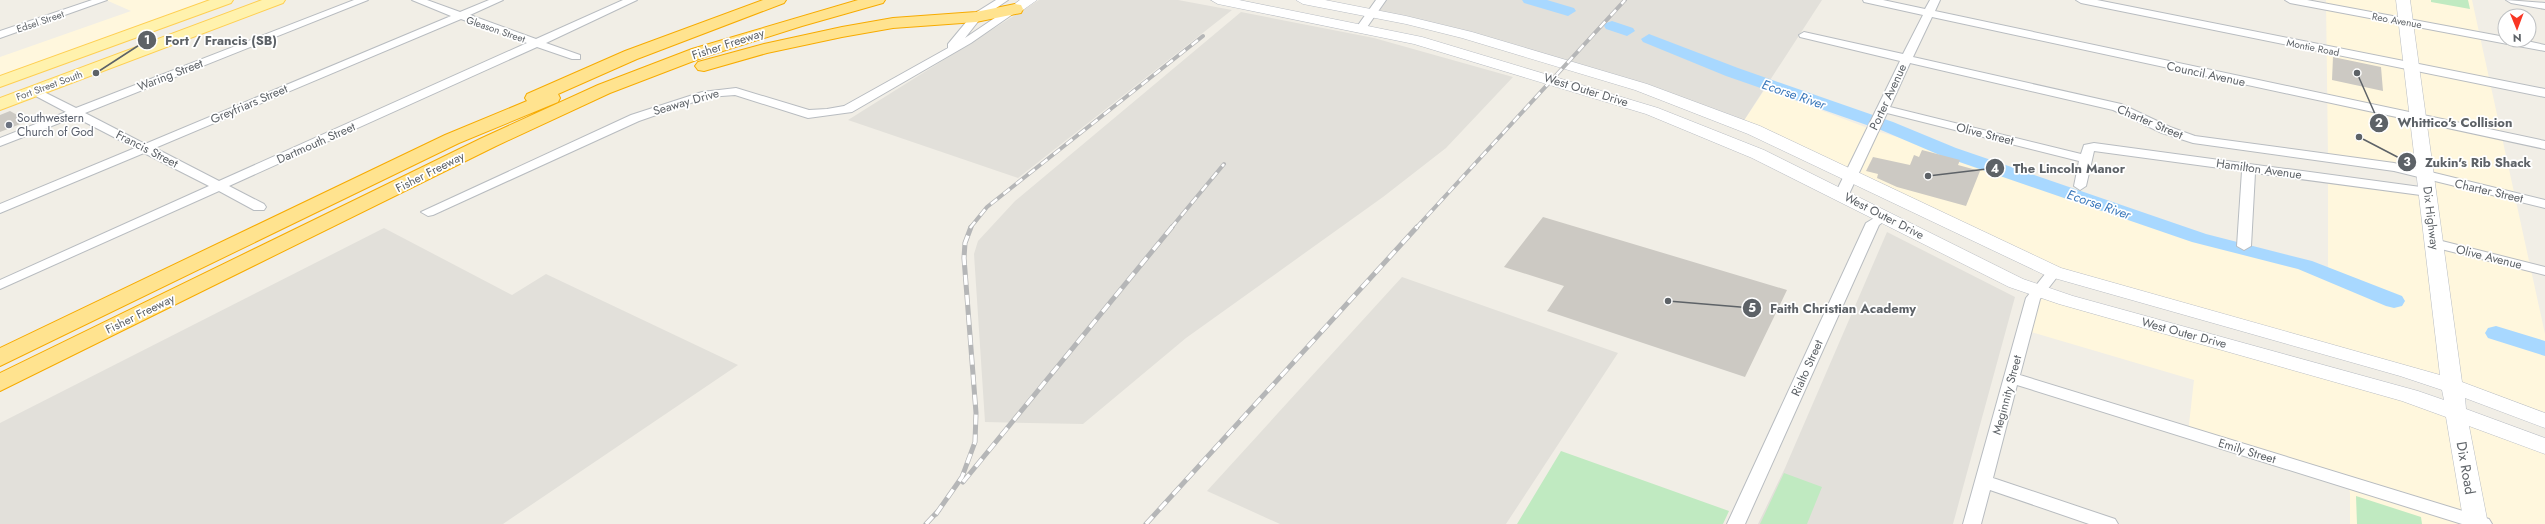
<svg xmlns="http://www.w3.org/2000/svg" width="2545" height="524" font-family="Jost,sans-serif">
	<rect width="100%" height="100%" fill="#f1eee6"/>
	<path fill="#fff7dd" d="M 106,0 L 225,0 L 0,82 L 0,57 L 131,11 Z
		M 2326,0 L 2472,0 L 2545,334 L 2545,421 L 2522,412 L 2075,279 L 1741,125 L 1765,89 L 1873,130 L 1949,152 L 2199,238 L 2252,250 L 2305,265 L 2328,274 L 2328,178 L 2428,192 L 2426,176 L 2328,158 Z
		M 2038,291 L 2236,347 L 2545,446 L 2545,524 L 2350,524 L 2350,493 L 2348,482 L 2188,433 L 2194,380 L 2024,330 Z"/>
	<path fill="#e2e0da" d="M 1039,0 L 1178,0 L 1232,10 L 1018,178 L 848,120 Z
		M 1381,0 L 1822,0 L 1741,125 L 1615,79 L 1369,13 Z
		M 1241,12 L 1374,38 L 1513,77 L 1446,148 L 1383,197 L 1186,338 L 1083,424 L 985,422 L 974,254 L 978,241 L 1015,201 Z
		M 384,228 L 512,295 L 546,274 L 738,365 L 503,524 L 0,524 L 0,423 Z
		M 1887,232 L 2015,297 L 1953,524 L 1758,524 L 1785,468 Z
		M 1402,277 L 1618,353 L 1506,524 L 1280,524 L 1207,491 Z"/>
	<path fill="#c0eac1" d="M 2431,0 L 2468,0 L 2470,9 L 2431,2 Z
		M 1561,451 L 1729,511 L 1723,524 L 1517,524 Z
		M 1784,473 L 1822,487 L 1807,524 L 1760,524 Z
		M 2356,496 L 2421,517 L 2422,524 L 2357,524 Z"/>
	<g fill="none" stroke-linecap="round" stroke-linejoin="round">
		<path fill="#a8d8ff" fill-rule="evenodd" d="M 1522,0 L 1547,0 L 1574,8 L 1576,11 L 1568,16 L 1524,3 Z
			M 1612,21 L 1633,28 L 1635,31 L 1627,36 L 1606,29 L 1604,26 L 1606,23 Z
			M 1649,34 L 1738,68 L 1893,122 L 1956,148 L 2206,234 L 2312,261 L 2402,296 L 2405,301 L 2402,306 L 2394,308 L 2386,306 L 2298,269 L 2192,242 L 1942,156 L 1881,130 L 1726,76 L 1643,42 L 1641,39 Z
			M 2496,326 L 2545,341 L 2545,356 L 2488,338 L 2485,333 L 2488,328 Z"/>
	</g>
	<path fill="#ccc9c3" d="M 2333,57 L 2381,67 L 2383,91 L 2332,80 Z
		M 10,111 L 28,121 L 0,132 L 0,115 Z
		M 1922,150 L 1960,160 L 1958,165 L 1980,171 L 1966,206 L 1897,187 L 1877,178 L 1878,174 L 1866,171 L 1873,157 L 1910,165 L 1914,155 L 1919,157 Z
		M 1543,217 L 1787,290 L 1745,377 L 1547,311 L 1564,286 L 1504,267 Z"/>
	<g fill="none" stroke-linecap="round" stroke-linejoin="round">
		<g stroke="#b8bcc0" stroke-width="2">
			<path id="minor" d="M 92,0 L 107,0 L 0,38 L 0,31 Z
				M 354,0 L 368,0 L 85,113 L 145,144 L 451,16 L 412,0 L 427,0 L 460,12 L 489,0 L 503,0 L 470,15 L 536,39 L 623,0 L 637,0 L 546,43 L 580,55 L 580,59 L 572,59 L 537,47 L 229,186 L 264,204 L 266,207 L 264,210 L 254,210 L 219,191 L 0,289 L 0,280 L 209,186 L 144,153 L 0,213 L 0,204 L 135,148 L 75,117 L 0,146 L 0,138 L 66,112 L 30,93 L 30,89 L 38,89 L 76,108 ZM 461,19 L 527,43 L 219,181 L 155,148 Z
				M 996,0 L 1008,0 L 980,19 L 965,38 L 1011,7 L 1019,7 L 1020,9 L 971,43 L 852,112 L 808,118 L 735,95 L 708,97 L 639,121 L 433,215 L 428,216 L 421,212 L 631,115 L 702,92 L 736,88 L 809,110 L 827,109 L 844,106 L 948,48 L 948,44 L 972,15 Z
				M 1376,0 L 1386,0 L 1365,30 L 1357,30 L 1356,28 Z
				M 1863,0 L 1883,0 L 1925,9 L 1930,0 L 1940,0 L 1935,11 L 2545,141 L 2545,149 L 1932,17 L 1913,57 L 2121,104 L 2170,127 L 2195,136 L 2394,163 L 2545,200 L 2545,208 L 2394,171 L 2193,143 L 2162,133 L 2113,110 L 1910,63 L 1890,107 L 2081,154 L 2084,145 L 2094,143 L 2428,188 L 2435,192 L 2428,196 L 2255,173 L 2251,246 L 2244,250 L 2237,246 L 2242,171 L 2094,151 L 2086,186 L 2080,190 L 2074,186 L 2079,161 L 1887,113 L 1849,194 L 1847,197 L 1837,197 L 1835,194 L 1900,61 L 1800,37 L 1799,35 L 1804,32 L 1903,54 L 1923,15 L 1864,2 Z
				M 2076,0 L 2097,0 L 2545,89 L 2545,97 L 2081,3 Z
				M 2285,0 L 2307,0 L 2505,37 L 2505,40 L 2522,40 L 2545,45 L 2545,51 L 2290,3 Z
				M 2506,0 L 2545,3 L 2545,9 L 2511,3 Z
				M 1884,212 L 1891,216 L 1879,225 L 1745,524 L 1727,524 L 1866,223 Z
				M 2434,239 L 2545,267 L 2545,275 L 2429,246 L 2427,243 Z
				M 2054,268 L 2061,272 L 2040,299 L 2020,375 L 2489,519 L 2492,524 L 2462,524 L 2017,385 L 1993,478 L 2115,519 L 2118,524 L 2089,524 L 1990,490 L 1981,524 L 1963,524 L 2026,298 L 2049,269 Z"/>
		</g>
		<g stroke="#b9bdc3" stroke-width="1">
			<path id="secondary" d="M 1020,0 L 1037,0 L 1020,12 L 1010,12 L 1008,9 Z
				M 1211,0 L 1239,0 L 1422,37 L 1658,108 L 1764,150 L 2023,279 L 2073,296 L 2418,391 L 2444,400 L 2442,390 L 2400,376 L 2047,276 L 1748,134 L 1635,90 L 1462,38 L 1406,24 L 1303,4 L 1296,0 L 1325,0 L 1406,16 L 1472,32 L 1647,84 L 1760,126 L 2061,268 L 2440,375 L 2396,0 L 2410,0 L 2462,382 L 2545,413 L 2545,428 L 2465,398 L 2466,409 L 2545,438 L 2545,454 L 2469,426 L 2488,524 L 2464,524 L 2446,417 L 2402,401 L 2059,304 L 2009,287 L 1752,158 L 1646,114 L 1414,44 L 1218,4 Z"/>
		</g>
		<g stroke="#fecf52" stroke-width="2">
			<path id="primary" d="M 210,0 L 233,0 L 231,3 L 0,87 L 0,76 Z
				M 262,0 L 285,0 L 283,3 L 0,110 L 0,98 Z"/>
		</g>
		<g stroke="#f7ab00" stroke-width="2">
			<path id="motorway" d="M 763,0 L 786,0 L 784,3 L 637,59 L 558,94 L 560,98 L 558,102 L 459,143 L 0,366 L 0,348 L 445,135 L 527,101 L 525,98 L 527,94 L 625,51 Z
				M 858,0 L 885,0 L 883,3 L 802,26 L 704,57 L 610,93 L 496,146 L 0,391 L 0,373 L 482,138 L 598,85 L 692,49 Z
				M 1015,4 L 1021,5 L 1023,9 L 1021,13 L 976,22 L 893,28 L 842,37 L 767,53 L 704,71 L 698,70 L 695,66 L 698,62 L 764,44 L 842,27 L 893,18 L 976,12 Z"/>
		</g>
		<use href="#minor" fill="#fff" fill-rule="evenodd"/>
		<use href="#secondary" fill="#fff" fill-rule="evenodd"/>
		<use href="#primary" fill="#fff2ad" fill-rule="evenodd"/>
		<use href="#motorway" fill="#ffe38f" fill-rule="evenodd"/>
		<g stroke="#b5b6b7" stroke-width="4">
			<path id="rail-far1" d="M 970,228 L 987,207 L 1203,36
				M 1171,228 L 1224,164
				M 1416,228 L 1625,0"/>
		</g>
		<g stroke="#b5b6b7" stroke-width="5">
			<path id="rail" d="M 963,482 L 1172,227
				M 936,514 L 962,477 L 975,442 L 976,413 L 964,258 L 965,243 L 971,227
				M 926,524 L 939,510
				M 1146,524 L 1417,227"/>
		</g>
		<use href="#rail-far1" stroke="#fff" stroke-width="2.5" stroke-dasharray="8" stroke-linecap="butt"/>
		<use href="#rail" stroke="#fff" stroke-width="3.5" stroke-dasharray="10" stroke-linecap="butt"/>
	</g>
	<circle fill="#6b7280" stroke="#fff" stroke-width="1.5" cx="9" cy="125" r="4"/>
	<g text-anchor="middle" stroke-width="3.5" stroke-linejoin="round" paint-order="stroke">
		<g font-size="10" fill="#5d6267" stroke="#fff">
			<text transform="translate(2397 20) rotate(10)" y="4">Reo Avenue</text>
			<text transform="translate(40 21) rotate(-19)" y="4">Edsel Street</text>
			<text transform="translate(496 29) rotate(19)" y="4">Gleason Street</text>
			<text transform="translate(2313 47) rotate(11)" y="4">Montie Road</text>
			<text transform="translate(49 85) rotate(-20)" y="4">Fort Street South</text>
		</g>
		<g font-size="12" fill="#5d6267" stroke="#fff">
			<text transform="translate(728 44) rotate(-18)" y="4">Fisher Freeway</text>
			<text transform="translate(2206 74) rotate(12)" y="4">Council Avenue</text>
			<text transform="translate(170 75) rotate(-21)" y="4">Waring Street</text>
			<text transform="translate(1586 90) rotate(17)" y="4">West Outer Drive</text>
			<text transform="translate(1888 97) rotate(-65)" y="4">Porter Avenue</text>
			<text transform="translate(686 102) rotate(-16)" y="4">Seaway Drive</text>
			<text transform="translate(249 104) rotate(-23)" y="4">Greyfriars Street</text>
			<text transform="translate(2150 122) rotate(23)" y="4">Charter Street</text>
			<text transform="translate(1985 134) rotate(14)" y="4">Olive Street</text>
			<text transform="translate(316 143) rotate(-24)" y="4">Dartmouth Street</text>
			<text transform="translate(147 149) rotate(27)" y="4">Francis Street</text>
			<text transform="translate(2259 169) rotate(8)" y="4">Hamilton Avenue</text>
			<text transform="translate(430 172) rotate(-27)" y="4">Fisher Freeway</text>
			<text transform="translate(2489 191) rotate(13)" y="4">Charter Street</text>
			<text transform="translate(1884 216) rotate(27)" y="4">West Outer Drive</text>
			<text transform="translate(2431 218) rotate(83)" y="4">Dix Highway</text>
			<text transform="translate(2489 257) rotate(14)" y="4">Olive Avenue</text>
			<text transform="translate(140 314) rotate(-26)" y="4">Fisher Freeway</text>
			<text transform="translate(2184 333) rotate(15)" y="4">West Outer Drive</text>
			<text transform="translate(1807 368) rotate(-66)" y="4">Rialto Street</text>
			<text transform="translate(2007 395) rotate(-75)" y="4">Meginnity Street</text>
			<text transform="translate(2247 451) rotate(17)" y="4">Emily Street</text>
		</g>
		<g font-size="12" fill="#5b616d" stroke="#fff" text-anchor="start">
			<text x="17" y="122">Southwestern<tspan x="17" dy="14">Church of God</tspan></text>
		</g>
		<g font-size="13" font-style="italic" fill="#3a78bb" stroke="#fff">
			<text transform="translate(1794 94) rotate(19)" y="5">Ecorse River</text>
			<text transform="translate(2099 204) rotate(19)" y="5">Ecorse River</text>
		</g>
		<g font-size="14" fill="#5d6267" stroke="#fff">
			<text transform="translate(2466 468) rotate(80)" y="5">Dix Road</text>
		</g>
	</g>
	<path fill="none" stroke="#5d6267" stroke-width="1.5" d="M96 73L147 40M2357 73L2379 123M2359 137L2407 162M1928 176L1995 168M1668 301L1752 308"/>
	<g fill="#5d6267" stroke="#fff" stroke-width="1.5">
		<circle cx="96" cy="73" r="4"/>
		<circle cx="2357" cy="73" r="4"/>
		<circle cx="2359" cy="137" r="4"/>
		<circle cx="1928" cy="176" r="4"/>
		<circle cx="1668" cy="301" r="4"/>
		<circle cx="147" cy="40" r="10"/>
		<circle cx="2379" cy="123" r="10"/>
		<circle cx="2407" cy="162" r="10"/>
		<circle cx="1995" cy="168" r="10"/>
		<circle cx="1752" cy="308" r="10"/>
	</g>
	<g font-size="12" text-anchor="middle" font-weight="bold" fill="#fff">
		<text x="147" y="44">1</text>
		<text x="2379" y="127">2</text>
		<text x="2407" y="166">3</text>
		<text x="1995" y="173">4</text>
		<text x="1752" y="312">5</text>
	</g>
	<g font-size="13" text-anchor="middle" font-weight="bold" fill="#5d6267" stroke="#fff" stroke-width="3.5" stroke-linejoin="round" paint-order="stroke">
		<text x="221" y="45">Fort / Francis (SB)</text>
		<text x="2455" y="127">Whittico's Collision</text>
		<text x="2478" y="167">Zukin's Rib Shack</text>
		<text x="2069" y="173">The Lincoln Manor</text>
		<text x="1843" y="313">Faith Christian Academy</text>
	</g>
	<g transform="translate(2517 28) rotate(179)"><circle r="19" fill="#ffffff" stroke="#bec0c2"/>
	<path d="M0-3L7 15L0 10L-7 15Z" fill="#f93624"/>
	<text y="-6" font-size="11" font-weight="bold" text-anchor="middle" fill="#5d6267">N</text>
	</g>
</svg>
